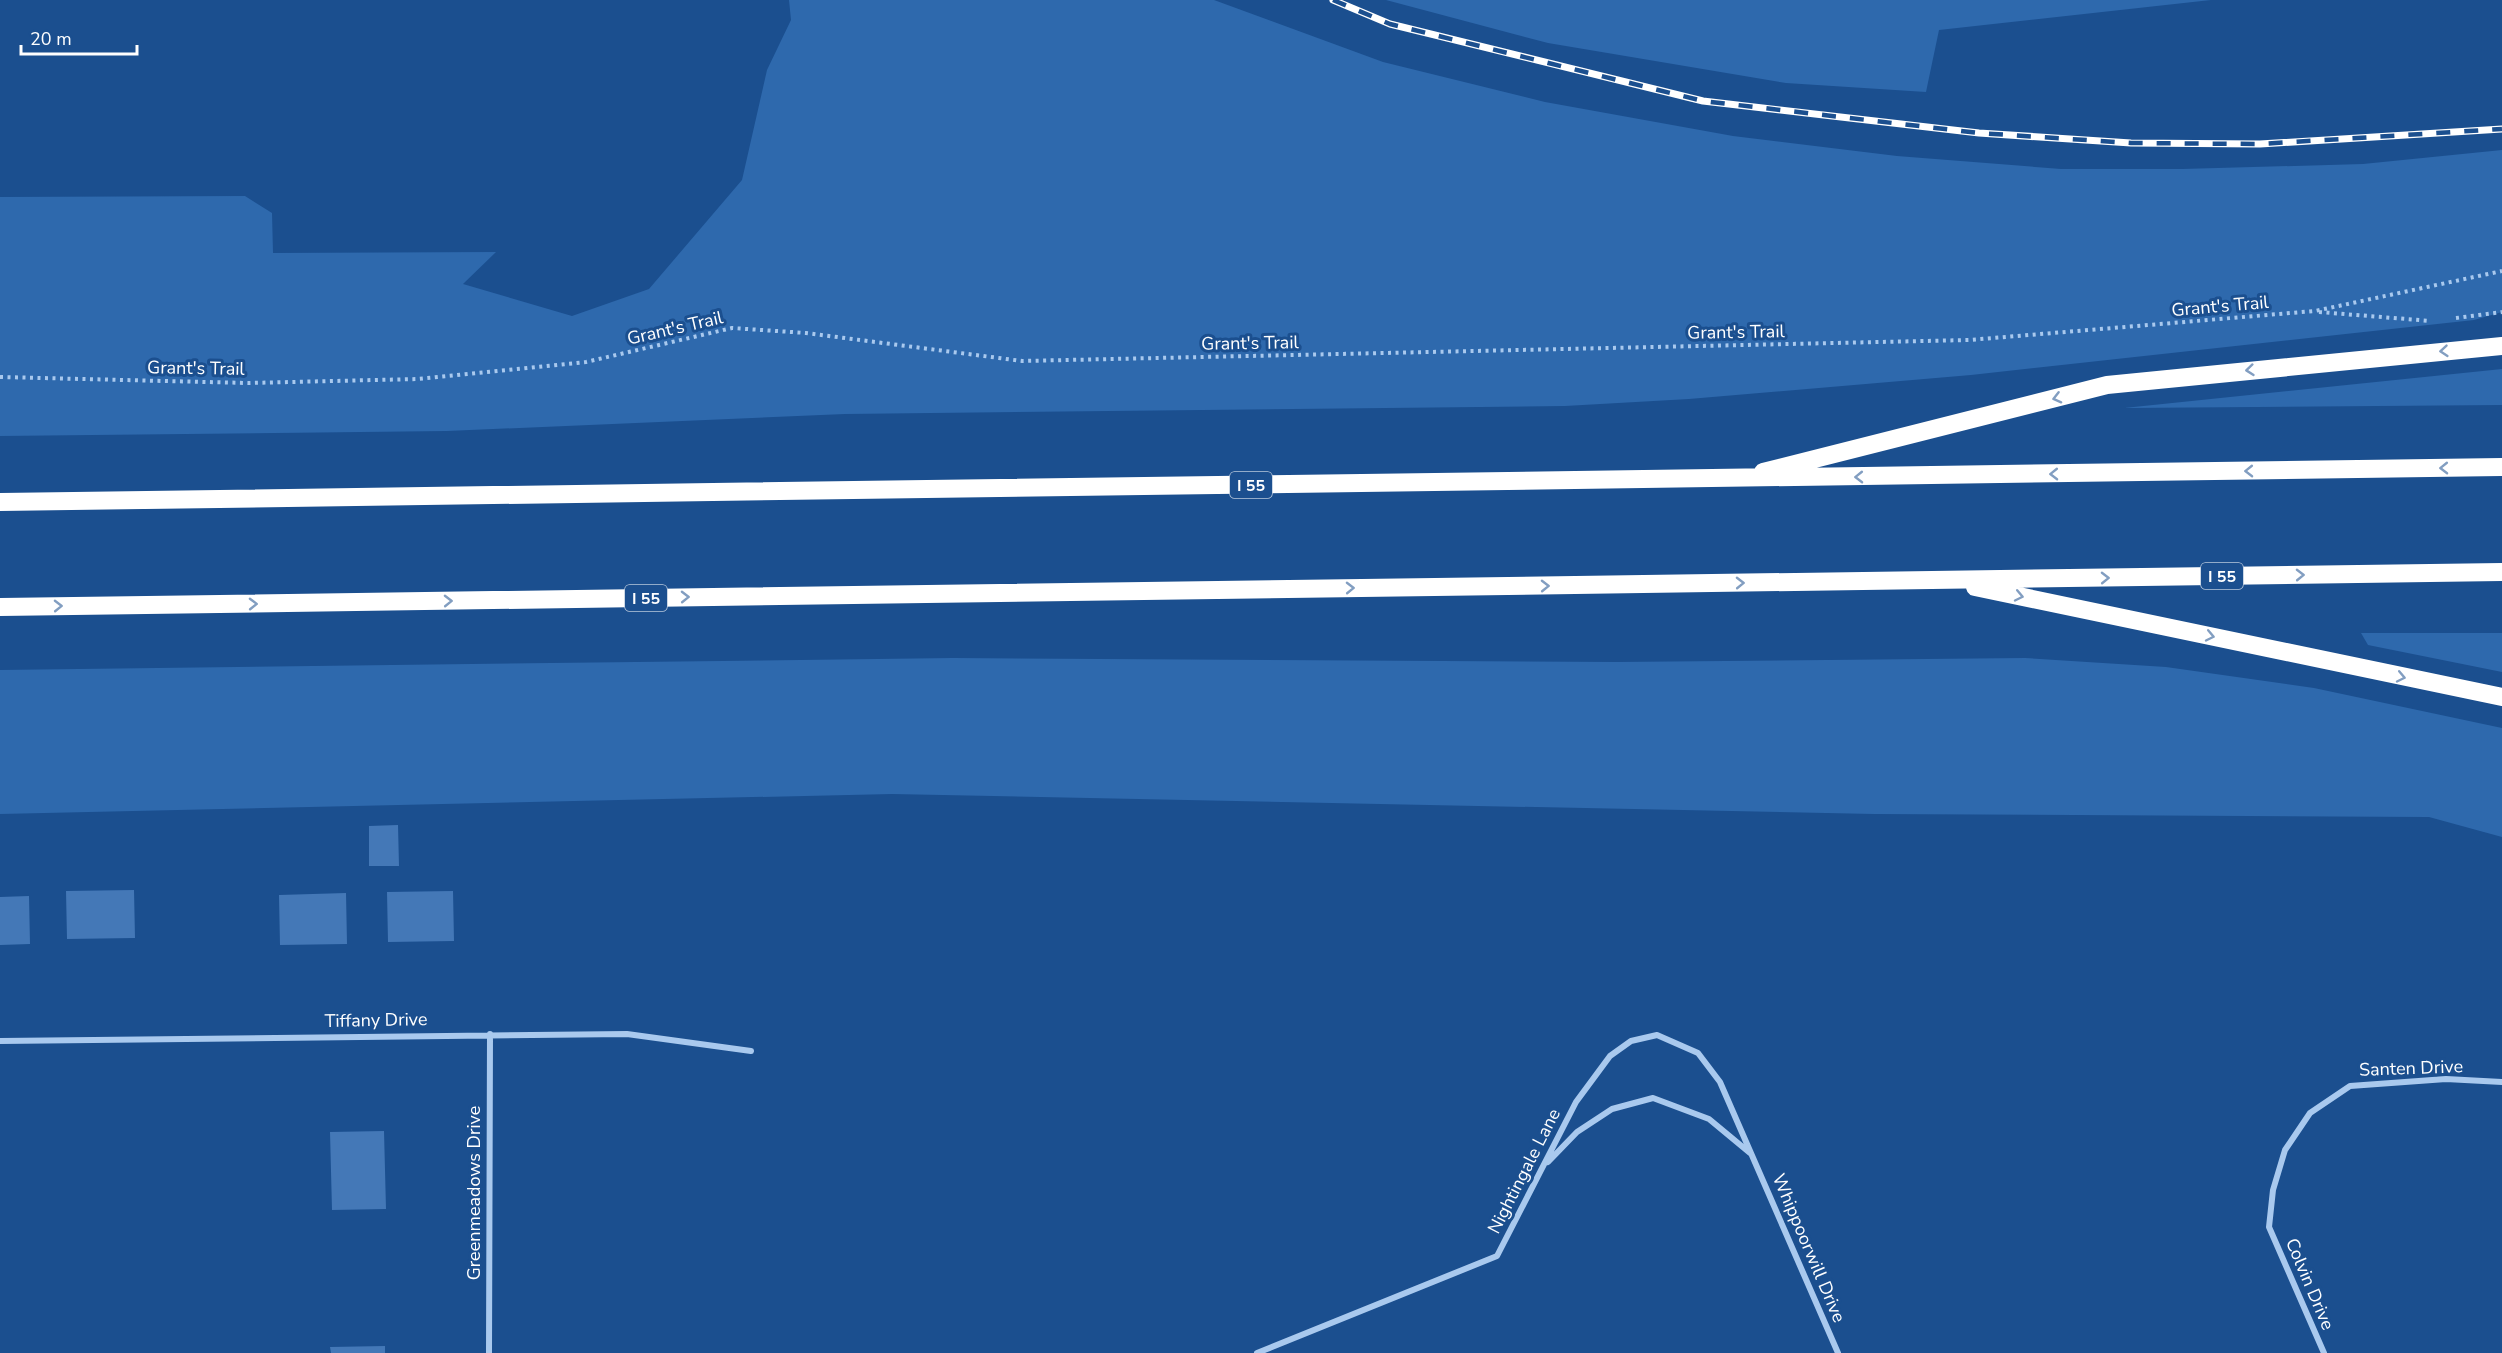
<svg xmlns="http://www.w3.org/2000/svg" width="2502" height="1353" font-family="'Nunito Sans',sans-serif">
	<rect width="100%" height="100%" fill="#1b4f8f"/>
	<path fill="#2e69ad" d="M 789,0 L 1214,0 L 1383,62 L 1545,102 L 1733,136 L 1897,156 L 2061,169 L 2182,169 L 2363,164 L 2502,150 L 2502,312 L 2474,320 L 1971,375 L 1689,399 L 1565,406 L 845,414 L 447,431 L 0,436 L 0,197 L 245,196 L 272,213 L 273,253 L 496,252 L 463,284 L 572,316 L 649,289 L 742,180 L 767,70 L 791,20 Z
		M 1386,0 L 2211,0 L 1939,30 L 1926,92 L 1786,83 L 1548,43 Z
		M 2502,369 L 2502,405 L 2124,408 Z
		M 2361,633 L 2502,633 L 2502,672 L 2368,645 Z
		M 953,658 L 1617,662 L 2025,658 L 2166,667 L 2314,688 L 2502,728 L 2502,837 L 2429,817 L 1874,814 L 892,794 L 0,814 L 0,670 Z"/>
	<path fill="#4478b7" d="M 398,825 L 399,866 L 369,866 L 369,826 Z
		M 134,890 L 135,938 L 67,939 L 66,891 Z
		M 453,891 L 454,941 L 388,942 L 387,892 Z
		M 346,893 L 347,944 L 280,945 L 279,895 Z
		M 29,896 L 30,944 L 0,945 L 0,897 Z
		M 384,1131 L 386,1209 L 332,1210 L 330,1132 Z
		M 385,1346 L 385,1353 L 331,1353 L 330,1347 Z"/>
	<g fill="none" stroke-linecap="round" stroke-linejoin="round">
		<path stroke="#a9c9ee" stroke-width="4" stroke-dasharray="3 4.5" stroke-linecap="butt" d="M 2319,312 L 2431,321
			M 2456,318 L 2502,312
			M 0,377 L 248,383 L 418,379 L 586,362 L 732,328 L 806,333 L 1022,361 L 1969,340 L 2315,311 L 2502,271"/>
		<path stroke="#a9c9ee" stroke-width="6" d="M 0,1041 L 627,1034 L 751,1051
			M 1548,1162 L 1577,1132 L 1612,1109 L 1653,1098 L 1709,1119 L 1750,1153
			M 489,1353 L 490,1034
			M 1257,1353 L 1497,1256 L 1576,1102 L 1610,1056 L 1631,1041 L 1657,1035 L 1698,1053 L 1720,1082 L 1838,1353
			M 2324,1353 L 2269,1227 L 2273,1190 L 2285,1150 L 2310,1113 L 2350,1086 L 2446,1079 L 2502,1082"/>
		<path stroke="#fff" stroke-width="18" d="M 1763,472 L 2107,385 L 2502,346
			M 0,502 L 2502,467
			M 1975,587 L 2502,697
			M 0,607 L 2502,572"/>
		<g stroke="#fff" stroke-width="7">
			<path id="rail" d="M 1333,0 L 1390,24 L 1703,101 L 1979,133 L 2131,143 L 2260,144 L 2502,129"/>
		</g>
		<use href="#rail" stroke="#1b4f8f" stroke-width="4.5" stroke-dasharray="14" stroke-linecap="butt"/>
	</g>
	<defs><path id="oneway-chevron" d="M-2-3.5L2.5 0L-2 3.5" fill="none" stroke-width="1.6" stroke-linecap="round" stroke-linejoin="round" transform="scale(1.5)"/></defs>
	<g stroke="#829ec1">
		<use href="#oneway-chevron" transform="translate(2444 351) rotate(175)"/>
		<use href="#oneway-chevron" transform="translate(2250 370) rotate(174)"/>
		<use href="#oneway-chevron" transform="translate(2057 398) rotate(166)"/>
		<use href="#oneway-chevron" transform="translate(2444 468) rotate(179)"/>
		<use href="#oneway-chevron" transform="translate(2249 471) rotate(179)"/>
		<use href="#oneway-chevron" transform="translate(2054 474) rotate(179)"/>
		<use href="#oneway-chevron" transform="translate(1859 477) rotate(179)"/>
		<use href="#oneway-chevron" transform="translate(2300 575) rotate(-1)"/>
		<use href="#oneway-chevron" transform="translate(2105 578) rotate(-1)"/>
		<use href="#oneway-chevron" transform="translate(1740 583) rotate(-1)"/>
		<use href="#oneway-chevron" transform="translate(1545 586) rotate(-1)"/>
		<use href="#oneway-chevron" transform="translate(1350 588) rotate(-1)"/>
		<use href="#oneway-chevron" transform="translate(2019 596) rotate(12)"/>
		<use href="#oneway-chevron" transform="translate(685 597) rotate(-1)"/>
		<use href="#oneway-chevron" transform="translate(448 601) rotate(-1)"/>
		<use href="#oneway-chevron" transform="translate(253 604) rotate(-1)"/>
		<use href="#oneway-chevron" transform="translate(58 606) rotate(-1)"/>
		<use href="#oneway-chevron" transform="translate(2210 636) rotate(12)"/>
		<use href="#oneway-chevron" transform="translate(2401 677) rotate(12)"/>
	</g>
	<g text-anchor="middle" stroke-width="6" stroke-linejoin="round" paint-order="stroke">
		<g fill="#1b4f8f" stroke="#bbcadd" stroke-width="1.5">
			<rect x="1230" y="472" width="42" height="26" rx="4.5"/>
			<rect x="2201" y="563" width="42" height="26" rx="4.5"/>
			<rect x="625" y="585" width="42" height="26" rx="4.5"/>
		</g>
		<g font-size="16" font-weight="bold" fill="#fff">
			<text x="1251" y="491">I 55</text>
			<text x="2222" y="582">I 55</text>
			<text x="646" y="604">I 55</text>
		</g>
		<g font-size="18" fill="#fff" stroke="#1b4f8f">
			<text transform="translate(2220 306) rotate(-5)" y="6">Grant's Trail</text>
			<text transform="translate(675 328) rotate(-13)" y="6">Grant's Trail</text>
			<text transform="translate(1736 332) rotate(-1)" y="6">Grant's Trail</text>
			<text transform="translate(1250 343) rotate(-1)" y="6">Grant's Trail</text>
			<text transform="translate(196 368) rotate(1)" y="6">Grant's Trail</text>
			<text transform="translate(376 1020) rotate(-1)" y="6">Tiffany Drive</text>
			<text transform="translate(2411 1068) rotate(-2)" y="6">Santen Drive</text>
			<text transform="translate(1524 1171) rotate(-63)" y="6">Nightingale Lane</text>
			<text transform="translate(474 1193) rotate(-90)" y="6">Greenmeadows Drive</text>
			<text transform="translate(1809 1248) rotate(67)" y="6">Whippoorwill Drive</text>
			<text transform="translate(2310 1284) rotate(67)" y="6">Colvin Drive</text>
		</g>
	</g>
	<path d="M21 45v9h116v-9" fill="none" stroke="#ffffff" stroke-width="3"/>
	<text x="30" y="45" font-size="18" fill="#ffffff" stroke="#1b4f8f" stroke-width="4.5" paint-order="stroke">20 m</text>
</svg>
